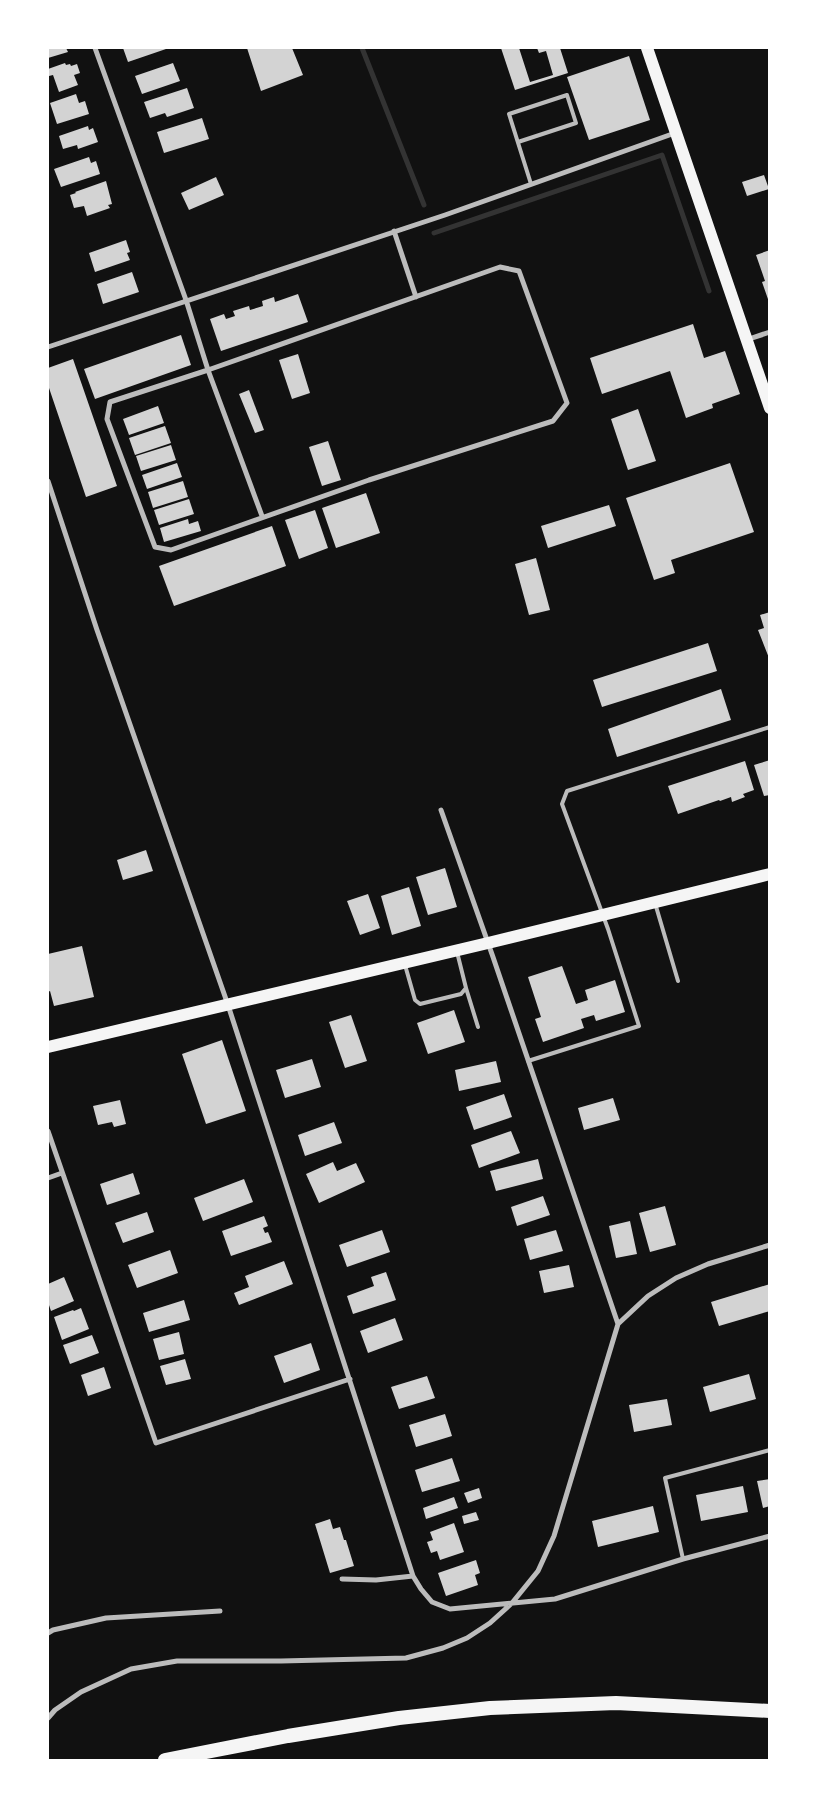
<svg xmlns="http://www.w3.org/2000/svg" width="817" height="1808" font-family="'IBM Plex Sans',sans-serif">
	<rect width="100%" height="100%" fill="#111"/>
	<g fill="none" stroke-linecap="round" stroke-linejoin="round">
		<path stroke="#333" stroke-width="5" d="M 362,48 L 424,205
			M 434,233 L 662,155 L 709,291"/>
	</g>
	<path fill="#d3d3d3" d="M 48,48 L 66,48 L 68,52 L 48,58 Z
		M 123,48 L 165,48 L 166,49 L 128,62 Z
		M 247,48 L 292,48 L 303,75 L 261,91 Z
		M 501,48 L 519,48 L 530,82 L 553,75 L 546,51 L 539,53 L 537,48 L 560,48 L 568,73 L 515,90 Z
		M 629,56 L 650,120 L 589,140 L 567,77 Z
		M 65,63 L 66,65 L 70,64 L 71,66 L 77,64 L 80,73 L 74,75 L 78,85 L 59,92 L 53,75 L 49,76 L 48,69 Z
		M 173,63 L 180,81 L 142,94 L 135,76 Z
		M 187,88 L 194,108 L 167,117 L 165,113 L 150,118 L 144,102 Z
		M 76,94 L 79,103 L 85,101 L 89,114 L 57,124 L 50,103 Z
		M 202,118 L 209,139 L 164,153 L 157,132 Z
		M 88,126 L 89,130 L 93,128 L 98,142 L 78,149 L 77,145 L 63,149 L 59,136 Z
		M 89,157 L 91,163 L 96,161 L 100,174 L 61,187 L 54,169 Z
		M 764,175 L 769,189 L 747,196 L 742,182 Z
		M 216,177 L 224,195 L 189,210 L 181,193 Z
		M 106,181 L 112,204 L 108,205 L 110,208 L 87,216 L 84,206 L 74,208 L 70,195 L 76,193 L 75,192 Z
		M 126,240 L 130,252 L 127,253 L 130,260 L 95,272 L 89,253 Z
		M 770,250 L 770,302 L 769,302 L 762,282 L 765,281 L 756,255 Z
		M 132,272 L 139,292 L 103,304 L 97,284 Z
		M 298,294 L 308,322 L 221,351 L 210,319 L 224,314 L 226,319 L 235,316 L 233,311 L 249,306 L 250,310 L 263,306 L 262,301 L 274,297 L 275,302 Z
		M 693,324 L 704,358 L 725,351 L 740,394 L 712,404 L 713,408 L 686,418 L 670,371 L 602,394 L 590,358 Z
		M 181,335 L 191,365 L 95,399 L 84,369 Z
		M 298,354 L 310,393 L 292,399 L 279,360 Z
		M 73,359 L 117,486 L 86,497 L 48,385 L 48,368 Z
		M 249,390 L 264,430 L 255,433 L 239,394 Z
		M 158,406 L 164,423 L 129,435 L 123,419 Z
		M 638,409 L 656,461 L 628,470 L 611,419 Z
		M 165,426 L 171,443 L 135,455 L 129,438 Z
		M 328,441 L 341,480 L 322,486 L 309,447 Z
		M 171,445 L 176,460 L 141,471 L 136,456 Z
		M 177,463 L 182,477 L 147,489 L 142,475 Z
		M 730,463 L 754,532 L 671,560 L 675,573 L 654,580 L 626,498 Z
		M 183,481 L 188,497 L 153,508 L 148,492 Z
		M 366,493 L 380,533 L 336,548 L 322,508 Z
		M 189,499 L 194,514 L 159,525 L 154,510 Z
		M 609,505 L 616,526 L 548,548 L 541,526 Z
		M 315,510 L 328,548 L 299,559 L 285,520 Z
		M 188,519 L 189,524 L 198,521 L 201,531 L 164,542 L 160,528 Z
		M 272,526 L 286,566 L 174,606 L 159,566 Z
		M 536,558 L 550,610 L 529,615 L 515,564 Z
		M 770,612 L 770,658 L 769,658 L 758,630 L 764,628 L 760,615 Z
		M 708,643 L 717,671 L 602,707 L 593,680 Z
		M 721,689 L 731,720 L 617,757 L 608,729 Z
		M 770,760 L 770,795 L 764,796 L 754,765 Z
		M 745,761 L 754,790 L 743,794 L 745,797 L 732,802 L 731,797 L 720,801 L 719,800 L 678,814 L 668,786 Z
		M 146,850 L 153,871 L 123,880 L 117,860 Z
		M 445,868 L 457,907 L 428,915 L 416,877 Z
		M 409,887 L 421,926 L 392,935 L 381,896 Z
		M 368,894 L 380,928 L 360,935 L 347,901 Z
		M 82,946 L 94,997 L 54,1006 L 50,991 L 48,992 L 48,954 Z
		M 562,966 L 576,1004 L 588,1000 L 585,990 L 615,980 L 625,1012 L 596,1021 L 594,1015 L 581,1019 L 584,1028 L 543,1042 L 535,1019 L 541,1017 L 528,977 Z
		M 454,1010 L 465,1042 L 428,1054 L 417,1023 Z
		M 351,1015 L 367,1061 L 345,1068 L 329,1022 Z
		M 222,1040 L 246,1111 L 206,1124 L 182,1054 Z
		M 312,1059 L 321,1087 L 285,1098 L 276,1070 Z
		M 496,1061 L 501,1082 L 459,1091 L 455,1070 Z
		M 504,1094 L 512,1117 L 474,1130 L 466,1107 Z
		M 613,1098 L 620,1120 L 584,1130 L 578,1108 Z
		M 120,1100 L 126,1124 L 114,1127 L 112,1122 L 98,1125 L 93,1106 Z
		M 334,1122 L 342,1143 L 305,1156 L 298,1135 Z
		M 511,1131 L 520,1153 L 479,1168 L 471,1145 Z
		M 538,1159 L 543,1179 L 496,1191 L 490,1171 Z
		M 333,1162 L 337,1171 L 356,1163 L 365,1182 L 319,1203 L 306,1174 Z
		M 133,1173 L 140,1194 L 107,1205 L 100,1184 Z
		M 244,1179 L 253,1202 L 203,1221 L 194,1198 Z
		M 543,1196 L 550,1215 L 517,1226 L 511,1207 Z
		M 665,1206 L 676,1245 L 650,1252 L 639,1213 Z
		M 147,1212 L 154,1232 L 123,1243 L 115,1223 Z
		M 264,1216 L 268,1226 L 263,1228 L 265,1233 L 268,1232 L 272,1242 L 231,1256 L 222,1231 Z
		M 630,1221 L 637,1254 L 616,1258 L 609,1226 Z
		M 382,1230 L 390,1252 L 347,1267 L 339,1245 Z
		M 556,1230 L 563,1251 L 530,1260 L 524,1239 Z
		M 170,1250 L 178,1273 L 137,1288 L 128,1265 Z
		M 284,1261 L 293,1284 L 239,1305 L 234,1293 L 249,1287 L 245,1276 Z
		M 569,1265 L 574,1287 L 544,1293 L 539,1271 Z
		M 386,1272 L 396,1300 L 353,1314 L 347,1296 L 374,1286 L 371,1277 Z
		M 64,1277 L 74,1301 L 51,1311 L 48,1302 L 48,1284 Z
		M 770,1284 L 770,1311 L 719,1326 L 711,1302 Z
		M 184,1300 L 190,1320 L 149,1332 L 143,1313 Z
		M 81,1308 L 89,1329 L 62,1340 L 54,1317 L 73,1310 L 74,1311 Z
		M 395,1318 L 403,1340 L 368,1353 L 360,1331 Z
		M 179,1332 L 184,1354 L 159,1360 L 153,1339 Z
		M 92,1335 L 99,1353 L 70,1364 L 63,1345 Z
		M 311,1343 L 320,1370 L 284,1383 L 274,1356 Z
		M 185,1359 L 191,1379 L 166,1385 L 160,1366 Z
		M 104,1367 L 111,1388 L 88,1396 L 81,1375 Z
		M 749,1374 L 756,1399 L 710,1412 L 703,1387 Z
		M 427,1376 L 435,1398 L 399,1409 L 391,1387 Z
		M 667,1399 L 672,1425 L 634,1432 L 629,1405 Z
		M 445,1414 L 452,1436 L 416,1447 L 409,1425 Z
		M 452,1458 L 460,1481 L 422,1492 L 415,1470 Z
		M 770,1479 L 770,1506 L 763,1508 L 757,1481 Z
		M 743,1486 L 748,1512 L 701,1521 L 696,1495 Z
		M 479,1488 L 482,1498 L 468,1503 L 464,1493 Z
		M 454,1497 L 458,1508 L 426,1519 L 423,1508 Z
		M 653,1506 L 659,1532 L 598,1547 L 592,1521 Z
		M 476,1512 L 479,1520 L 464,1524 L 462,1516 Z
		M 330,1519 L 333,1529 L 340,1527 L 344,1540 L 346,1540 L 354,1566 L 330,1573 L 315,1524 Z
		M 454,1523 L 464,1552 L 440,1560 L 437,1551 L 431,1553 L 427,1542 L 433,1540 L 430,1532 Z
		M 476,1560 L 480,1573 L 475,1575 L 478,1585 L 446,1596 L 438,1573 Z"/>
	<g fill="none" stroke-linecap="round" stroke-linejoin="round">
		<path stroke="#bcbcbc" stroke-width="4" d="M 518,142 L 576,123 L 567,95 L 509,114 L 531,184
			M 655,903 L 678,981
			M 405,965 L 415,1000 L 420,1004 L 461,994 L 466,988 L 457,952
			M 466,988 L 478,1027
			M 528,1061 L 639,1026 L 608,929 L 562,804 L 567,791 L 770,727
			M 683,1559 L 665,1478 L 770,1450"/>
		<path stroke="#bcbcbc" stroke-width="5" d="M 95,48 L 186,300 L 208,370 L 262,516
			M 394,231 L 416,297
			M 500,267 L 519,271 L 567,403 L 553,421 L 369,480 L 171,550 L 155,547 L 107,419 L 110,402 L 208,370 Z
			M 746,340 L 770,332
			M 48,347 L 445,215 L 675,133
			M 48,481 L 97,630 L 228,1005 L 413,1576 L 421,1589 L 432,1602 L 450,1609 L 555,1599 L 683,1559 L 770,1536
			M 441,810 L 493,957 L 618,1324
			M 48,1131 L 156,1443 L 350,1379
			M 48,1178 L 62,1173
			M 342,1579 L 376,1580 L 413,1576
			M 48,1633 L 53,1630 L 106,1618 L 220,1611
			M 48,1718 L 55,1710 L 81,1692 L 131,1669 L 177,1661 L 281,1661 L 406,1658 L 443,1648 L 467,1638 L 490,1623 L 512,1603 L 538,1571 L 554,1536 L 618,1324 L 648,1296 L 676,1278 L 708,1264 L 770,1245"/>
		<path stroke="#f5f5f5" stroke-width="12" d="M 647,48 L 770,408
			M 48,1047 L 488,943 L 770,874"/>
		<path stroke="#f5f5f5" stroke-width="14" d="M 165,1760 L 288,1736 L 399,1718 L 490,1708 L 616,1703 L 770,1711"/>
	</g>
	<rect width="817" height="1808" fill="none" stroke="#ffffff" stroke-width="98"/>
</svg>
